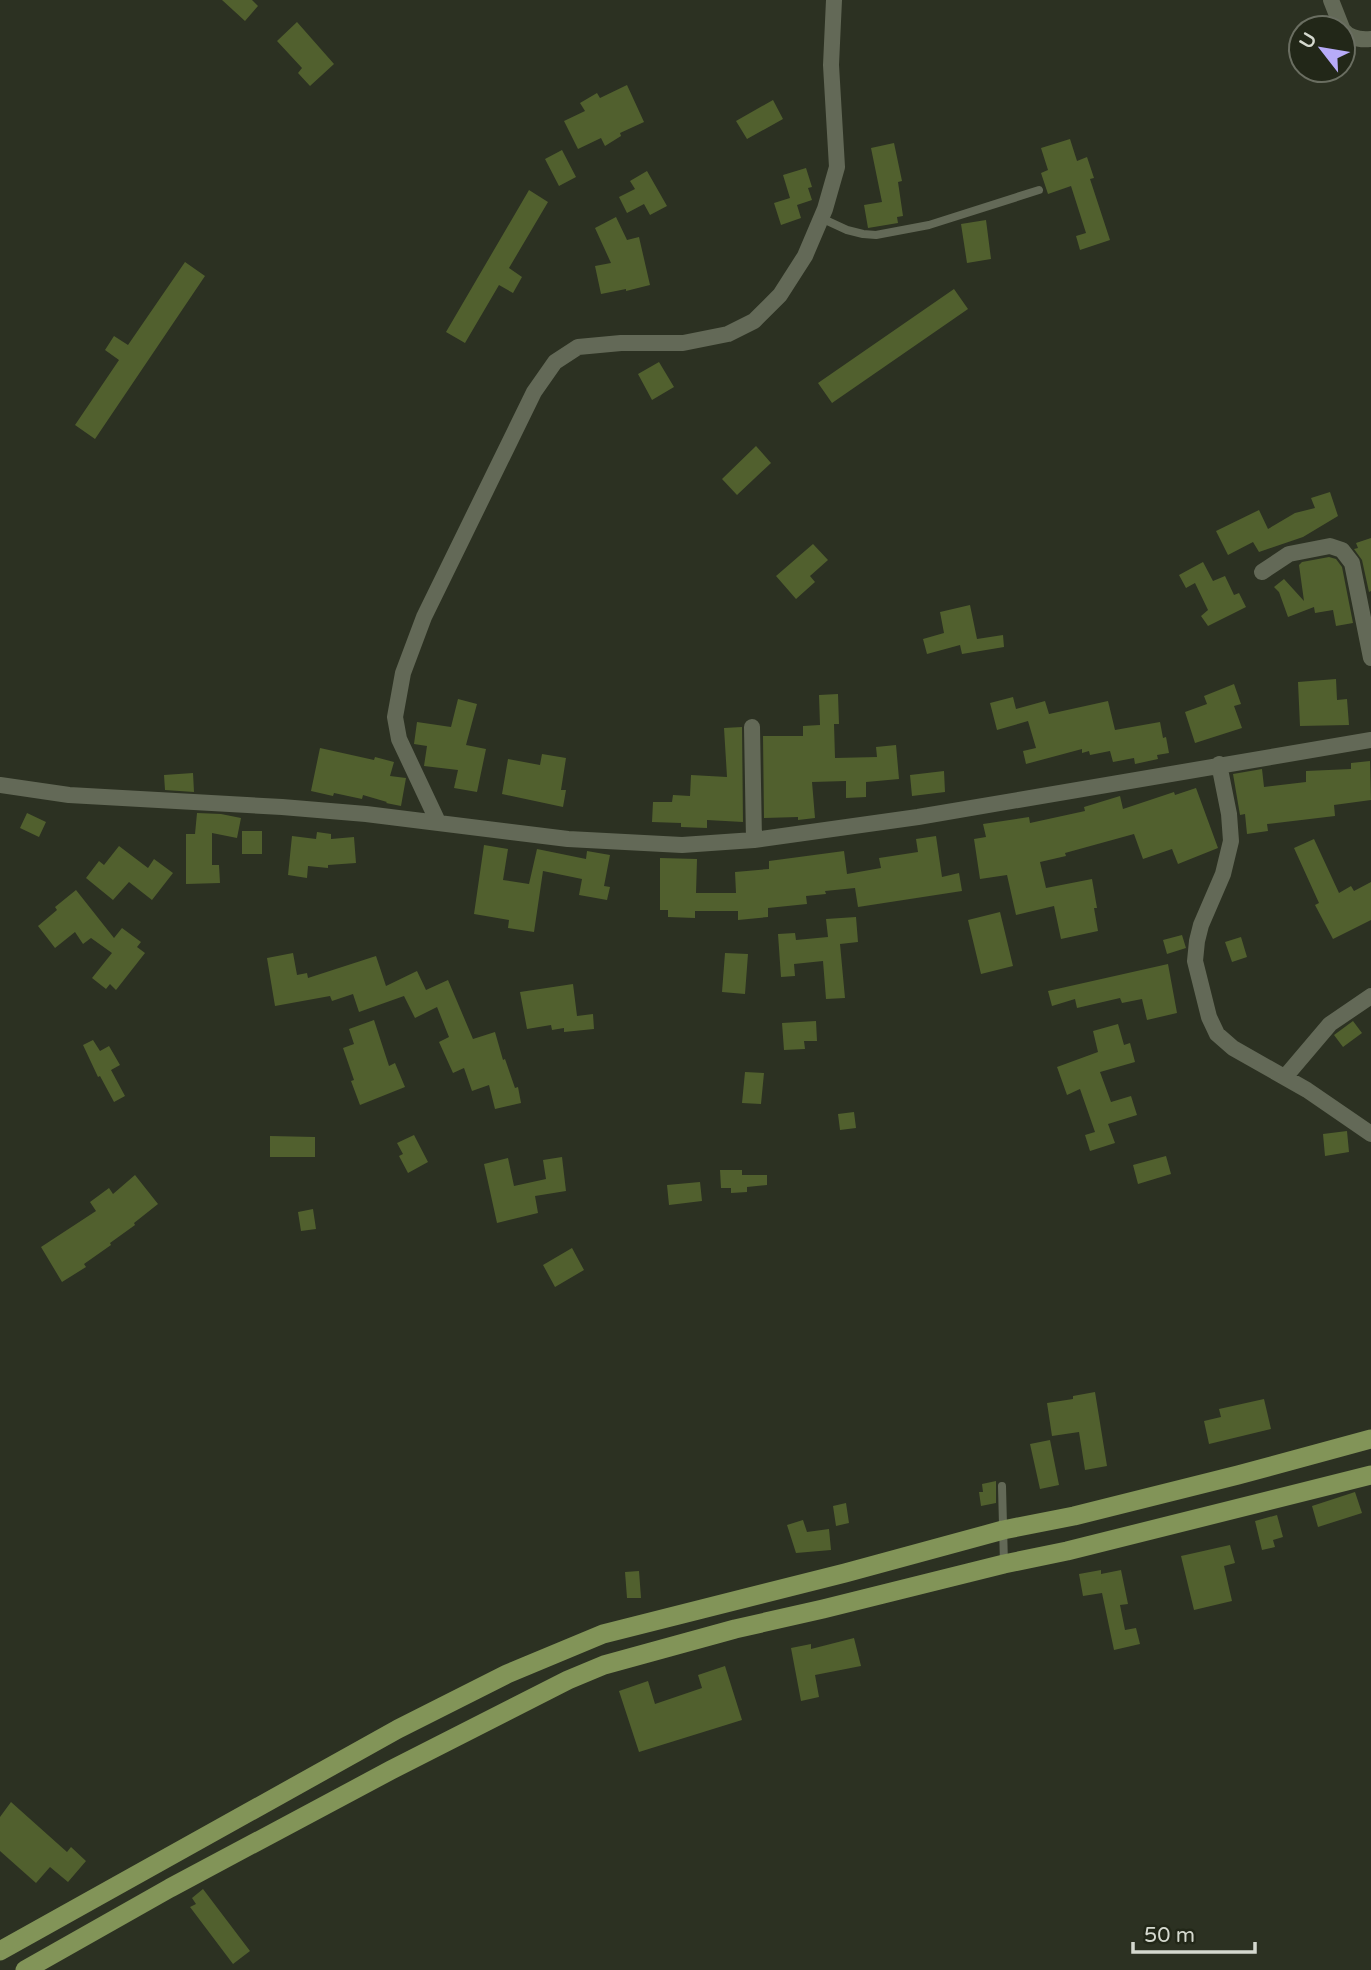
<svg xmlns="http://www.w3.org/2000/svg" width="1371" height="1970" font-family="'Varela Round',sans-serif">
	<rect width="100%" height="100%" fill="#2c3122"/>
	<path fill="#51602e" d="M 222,0 L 252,0 L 258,6 L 245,21 Z
		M 297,22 L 334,64 L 310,86 L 298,73 L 302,68 L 277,41 Z
		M 627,85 L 644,122 L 620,133 L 621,136 L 605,146 L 601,138 L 578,149 L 564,121 L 585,111 L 580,103 L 597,93 L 600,98 Z
		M 773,100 L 783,119 L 747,139 L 736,121 Z
		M 1070,139 L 1077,161 L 1087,157 L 1094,178 L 1090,179 L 1110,240 L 1080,250 L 1076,236 L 1086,233 L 1071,186 L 1048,194 L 1041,173 L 1048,170 L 1041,148 Z
		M 894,143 L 902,181 L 898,182 L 903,216 L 897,217 L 898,223 L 868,228 L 864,205 L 882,202 L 871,148 Z
		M 562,150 L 576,177 L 559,186 L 545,159 Z
		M 806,168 L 812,187 L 808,188 L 812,200 L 797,205 L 801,218 L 781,225 L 774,203 L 790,198 L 783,175 Z
		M 647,171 L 667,206 L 650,215 L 644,204 L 627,213 L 619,197 L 635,189 L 630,181 Z
		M 529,190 L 548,202 L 509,268 L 522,277 L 513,293 L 499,285 L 465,343 L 446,332 Z
		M 616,217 L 627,240 L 639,237 L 650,285 L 626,291 L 626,289 L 601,294 L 595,266 L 611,263 L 595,228 Z
		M 986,220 L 991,259 L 967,263 L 961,224 Z
		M 185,262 L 205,276 L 95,439 L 75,425 L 119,360 L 105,350 L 114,336 L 128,345 Z
		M 954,289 L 968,309 L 832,403 L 818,383 Z
		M 659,362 L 674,387 L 652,400 L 638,374 Z
		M 756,446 L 771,463 L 737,495 L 722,479 Z
		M 1330,492 L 1338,516 L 1303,537 L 1259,552 L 1253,542 L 1228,555 L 1216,531 L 1259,510 L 1268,529 L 1295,513 L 1315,508 L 1311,498 Z
		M 1371,538 L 1371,591 L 1369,592 L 1362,560 L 1354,549 L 1358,548 L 1356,543 Z
		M 813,544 L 828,560 L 810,576 L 815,582 L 796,599 L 776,576 Z
		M 1329,557 L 1336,559 L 1342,567 L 1353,623 L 1336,626 L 1333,610 L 1315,613 L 1314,607 L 1288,617 L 1279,592 L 1274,587 L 1284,579 L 1304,601 L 1299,565 L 1302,562 Z
		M 1203,562 L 1213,581 L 1225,576 L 1234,595 L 1239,593 L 1246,607 L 1208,626 L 1201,616 L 1208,610 L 1195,583 L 1186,588 L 1179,575 Z
		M 970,605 L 977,639 L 1003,635 L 1004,647 L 962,654 L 960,645 L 927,654 L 923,639 L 944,633 L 940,612 Z
		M 1336,679 L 1337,700 L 1347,699 L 1349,725 L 1300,726 L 1298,682 Z
		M 1234,684 L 1241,704 L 1234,706 L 1242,728 L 1195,743 L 1185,712 L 1207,704 L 1204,696 Z
		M 838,694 L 839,724 L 834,724 L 835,758 L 877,757 L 876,747 L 896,745 L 899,779 L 866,782 L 866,797 L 846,798 L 846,781 L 812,782 L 815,818 L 798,820 L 798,817 L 764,818 L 763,736 L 803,736 L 803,726 L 820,725 L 819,695 Z
		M 1013,697 L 1016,709 L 1045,701 L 1049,714 L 1108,701 L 1115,730 L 1160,722 L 1163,738 L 1166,737 L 1169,753 L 1157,755 L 1158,759 L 1135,764 L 1134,758 L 1113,762 L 1110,751 L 1090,755 L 1089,751 L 1082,753 L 1082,749 L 1026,764 L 1023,751 L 1036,748 L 1028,721 L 997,730 L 990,703 Z
		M 458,699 L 477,704 L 466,745 L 486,749 L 477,792 L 454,788 L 458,770 L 424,766 L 427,746 L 414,744 L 417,722 L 451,727 Z
		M 742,727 L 743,822 L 707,820 L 707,828 L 681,827 L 681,823 L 652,822 L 653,802 L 672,802 L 673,795 L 690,796 L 691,775 L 727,777 L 724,728 Z
		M 320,748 L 374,760 L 375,757 L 394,762 L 390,776 L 406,778 L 401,806 L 386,803 L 387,802 L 363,795 L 362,799 L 334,793 L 333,796 L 311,791 Z
		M 542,754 L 566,758 L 561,790 L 566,790 L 563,807 L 502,794 L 508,759 L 540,765 Z
		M 1370,761 L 1371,800 L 1334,805 L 1335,816 L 1267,824 L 1268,831 L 1247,834 L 1245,814 L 1240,815 L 1233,774 L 1262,769 L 1264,787 L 1306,782 L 1306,771 L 1351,769 L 1351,763 Z
		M 944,771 L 945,792 L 912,796 L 910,775 Z
		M 193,773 L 194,792 L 165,790 L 164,775 Z
		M 1196,788 L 1218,848 L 1178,864 L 1172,849 L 1143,859 L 1134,834 L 1065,853 L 1066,856 L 1040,862 L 1046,888 L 1092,879 L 1097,908 L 1094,908 L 1098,931 L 1061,939 L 1054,906 L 1016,915 L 1007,875 L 980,879 L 974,839 L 986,837 L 983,824 L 1029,817 L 1030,823 L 1085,811 L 1084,807 L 1120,796 L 1123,809 L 1174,792 L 1175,795 Z
		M 27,813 L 46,822 L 39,837 L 20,828 Z
		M 197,813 L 221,814 L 241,818 L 237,838 L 212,833 L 212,865 L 219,865 L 220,883 L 186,884 L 186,834 L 195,834 Z
		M 242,831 L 262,831 L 262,854 L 242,854 Z
		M 317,832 L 331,834 L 331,839 L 354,837 L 356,863 L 328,865 L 328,868 L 308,866 L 307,878 L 288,875 L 292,836 L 316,839 Z
		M 936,836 L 942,877 L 959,873 L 962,891 L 858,907 L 855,888 L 825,891 L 826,894 L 806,896 L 807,904 L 768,908 L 768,917 L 738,920 L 738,911 L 695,911 L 695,918 L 668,917 L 668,910 L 660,910 L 660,858 L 697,859 L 696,893 L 736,893 L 735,872 L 769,869 L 769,861 L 844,851 L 847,874 L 881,868 L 879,858 L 918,852 L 916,839 Z
		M 1314,839 L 1339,893 L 1351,886 L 1354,891 L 1371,882 L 1371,920 L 1333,939 L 1315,905 L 1319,903 L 1294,848 Z
		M 484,845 L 508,849 L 503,880 L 529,884 L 537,849 L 586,859 L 587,851 L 610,855 L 604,886 L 610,887 L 607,900 L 579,895 L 582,879 L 543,871 L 534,932 L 508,928 L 509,920 L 474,914 Z
		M 119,846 L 148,868 L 154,859 L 173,873 L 152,900 L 129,882 L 113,900 L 86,878 L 99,861 L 104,865 Z
		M 76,890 L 114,938 L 122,928 L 141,942 L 137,947 L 145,953 L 116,990 L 110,984 L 106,989 L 92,978 L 112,953 L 91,938 L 83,944 L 75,932 L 55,948 L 38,926 L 57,910 L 55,907 Z
		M 1000,912 L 1013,966 L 981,974 L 968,920 Z
		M 856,917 L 858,942 L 840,944 L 845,998 L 826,999 L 823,961 L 794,964 L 795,976 L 781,977 L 778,934 L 795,933 L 796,940 L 828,937 L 826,919 Z
		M 1182,935 L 1186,948 L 1167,954 L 1163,940 Z
		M 1241,937 L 1247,957 L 1232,962 L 1225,942 Z
		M 293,953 L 297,975 L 307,973 L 308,978 L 376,956 L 386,986 L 417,971 L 426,990 L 448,980 L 473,1039 L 495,1032 L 503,1060 L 505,1059 L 515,1088 L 518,1087 L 521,1103 L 495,1109 L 489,1085 L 472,1091 L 464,1068 L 453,1073 L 439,1042 L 449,1037 L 437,1007 L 415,1018 L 404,996 L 359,1012 L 353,994 L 332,1001 L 330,996 L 275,1006 L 267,958 Z
		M 725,953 L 748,954 L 745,994 L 722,992 Z
		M 1168,964 L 1177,1013 L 1147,1020 L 1142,999 L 1122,1003 L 1120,998 L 1077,1008 L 1075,999 L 1052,1006 L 1048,991 Z
		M 573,984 L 577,1016 L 593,1014 L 594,1029 L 564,1032 L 564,1028 L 552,1030 L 551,1025 L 527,1029 L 520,992 Z
		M 374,1020 L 389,1066 L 395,1063 L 405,1087 L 360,1105 L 351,1081 L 354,1080 L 343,1048 L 354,1044 L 349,1029 Z
		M 816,1021 L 817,1041 L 804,1041 L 805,1049 L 784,1050 L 782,1023 Z
		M 1353,1021 L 1362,1033 L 1343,1047 L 1334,1035 Z
		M 1118,1024 L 1124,1045 L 1130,1043 L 1135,1062 L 1100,1072 L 1111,1102 L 1131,1096 L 1137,1115 L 1108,1124 L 1115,1143 L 1090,1151 L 1085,1135 L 1095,1132 L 1080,1089 L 1067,1095 L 1057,1067 L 1098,1052 L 1093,1031 Z
		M 93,1040 L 100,1051 L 109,1046 L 120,1065 L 111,1070 L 125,1096 L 114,1102 L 100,1076 L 98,1077 L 83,1045 Z
		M 745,1072 L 764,1073 L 761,1104 L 742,1103 Z
		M 854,1112 L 856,1128 L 840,1130 L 838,1114 Z
		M 1347,1131 L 1349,1152 L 1325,1156 L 1323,1134 Z
		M 414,1135 L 428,1162 L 408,1173 L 399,1156 L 403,1154 L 397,1143 Z
		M 270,1136 L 315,1137 L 315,1157 L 270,1157 Z
		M 1166,1156 L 1171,1174 L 1138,1184 L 1133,1165 Z
		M 562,1157 L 566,1191 L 535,1196 L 538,1213 L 497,1223 L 484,1164 L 508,1158 L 514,1186 L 546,1179 L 543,1160 Z
		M 720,1170 L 742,1170 L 742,1175 L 767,1175 L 767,1185 L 747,1187 L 747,1192 L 731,1193 L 731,1188 L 721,1188 Z
		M 135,1175 L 158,1204 L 134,1223 L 135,1225 L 110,1243 L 111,1245 L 84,1264 L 86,1267 L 62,1282 L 41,1247 L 96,1211 L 90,1202 L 109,1188 L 113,1194 Z
		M 700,1182 L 702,1201 L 669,1205 L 667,1185 Z
		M 313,1209 L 316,1229 L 301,1231 L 298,1212 Z
		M 572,1248 L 584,1270 L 555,1287 L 543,1265 Z
		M 1095,1392 L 1107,1466 L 1085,1470 L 1079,1432 L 1052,1436 L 1047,1403 L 1073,1399 L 1073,1396 Z
		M 1264,1399 L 1271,1429 L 1209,1444 L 1204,1421 L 1221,1417 L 1219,1409 Z
		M 1050,1440 L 1059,1485 L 1040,1489 L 1030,1444 Z
		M 996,1481 L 996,1503 L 981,1506 L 979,1492 L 983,1492 L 982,1484 Z
		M 1355,1492 L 1362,1513 L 1318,1527 L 1312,1506 Z
		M 846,1503 L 849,1523 L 836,1526 L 833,1506 Z
		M 1277,1515 L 1283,1537 L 1273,1540 L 1275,1547 L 1262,1550 L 1255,1521 Z
		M 803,1520 L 807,1532 L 829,1529 L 831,1550 L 796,1553 L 787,1525 Z
		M 1230,1545 L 1235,1563 L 1224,1566 L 1232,1601 L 1194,1610 L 1181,1556 Z
		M 1101,1570 L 1101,1574 L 1121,1570 L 1128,1604 L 1120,1605 L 1125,1630 L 1136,1628 L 1140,1644 L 1114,1650 L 1102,1593 L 1083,1596 L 1079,1574 Z
		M 639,1571 L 641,1598 L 627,1598 L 625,1572 Z
		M 854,1638 L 861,1666 L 815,1675 L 819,1697 L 801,1701 L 791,1648 L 811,1644 L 811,1649 Z
		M 725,1666 L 742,1720 L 639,1752 L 619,1691 L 648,1681 L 655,1704 L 702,1688 L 698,1675 Z
		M 11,1802 L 67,1852 L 71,1847 L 86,1861 L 68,1882 L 50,1867 L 36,1883 L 0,1851 L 0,1817 Z
		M 203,1889 L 250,1951 L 233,1964 L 190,1907 L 196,1904 L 192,1898 Z"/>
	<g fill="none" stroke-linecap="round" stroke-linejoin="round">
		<path stroke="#636957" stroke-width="8" d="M 821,218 L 847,230 L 863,234 L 876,235 L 929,225 L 1039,190
			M 1002,1486 L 1004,1564"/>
		<path stroke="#636957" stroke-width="16" d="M 1331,0 L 1342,28
			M 1343,30 C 1350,39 1360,40 1371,39
			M 1262,572 L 1289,554 L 1330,546 L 1342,550 L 1352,563 L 1371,658
			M 752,727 L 754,840
			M 1219,764 L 1229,814 L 1231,841 L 1223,874 L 1201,925 L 1197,941 L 1195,961 L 1209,1017 L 1217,1034 L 1233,1048 L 1307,1090 L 1371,1134
			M 0,785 L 69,795 L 282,807 L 366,814 L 568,839 L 682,845 L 754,840 L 918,817 L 1371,740
			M 438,822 L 399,739 L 395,717 L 403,673 L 424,617 L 534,392 L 555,362 L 578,347 L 621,343 L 683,343 L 728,334 L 754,321 L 780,295 L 805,256 L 825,209 L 837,167 L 831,65 L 834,0
			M 1285,1077 L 1330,1024 L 1371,996"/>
		<path stroke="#829458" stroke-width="19" d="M 0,1951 L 398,1729 L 507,1674 L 603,1634 L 845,1573 L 1003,1530 L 1074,1516 L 1238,1475 L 1371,1439
			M 25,1970 L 170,1888 L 391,1770 L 568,1680 L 604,1665 L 735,1629 L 823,1609 L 1004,1564 L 1067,1551 L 1371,1475"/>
	</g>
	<g transform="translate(1322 49) rotate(301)"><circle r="33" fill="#222718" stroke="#6a6e61" stroke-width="2"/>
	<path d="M0-5L12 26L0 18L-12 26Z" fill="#b7abf8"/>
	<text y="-10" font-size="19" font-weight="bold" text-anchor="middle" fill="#d5d9cf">U</text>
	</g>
	<path d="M1133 1942v10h122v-10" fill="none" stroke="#d5d9cf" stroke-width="3.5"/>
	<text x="1144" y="1942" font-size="21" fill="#d5d9cf" stroke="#222718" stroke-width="5" paint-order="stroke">50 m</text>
</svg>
